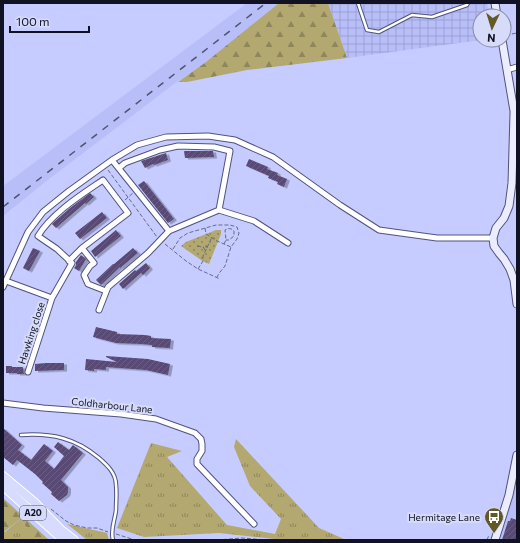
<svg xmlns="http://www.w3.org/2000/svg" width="520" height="543" font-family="Commissioner,sans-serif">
	<defs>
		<pattern id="industrial-grid" width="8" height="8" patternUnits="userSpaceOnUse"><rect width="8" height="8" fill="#b8bef7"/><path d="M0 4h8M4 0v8" fill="none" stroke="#9da2d3"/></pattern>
		<pattern id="grass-tufts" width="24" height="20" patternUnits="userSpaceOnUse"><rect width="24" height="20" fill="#b2a870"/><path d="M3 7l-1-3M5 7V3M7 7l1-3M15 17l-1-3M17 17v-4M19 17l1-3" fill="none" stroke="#8f875c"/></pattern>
		<pattern id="forest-firs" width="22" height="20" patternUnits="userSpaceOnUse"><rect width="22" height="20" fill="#b2a870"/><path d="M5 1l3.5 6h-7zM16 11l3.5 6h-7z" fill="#8f875c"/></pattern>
		<pattern id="park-dots" width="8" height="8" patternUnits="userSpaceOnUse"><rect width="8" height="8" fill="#b2a870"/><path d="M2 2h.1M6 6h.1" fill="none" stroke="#8f875c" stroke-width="1.8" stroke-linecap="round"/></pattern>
		<pattern id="building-hatch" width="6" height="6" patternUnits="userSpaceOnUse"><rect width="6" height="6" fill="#584974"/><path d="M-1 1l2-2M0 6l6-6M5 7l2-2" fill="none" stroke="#6b5f83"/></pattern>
		<filter id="shadow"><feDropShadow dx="3" dy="1.5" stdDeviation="0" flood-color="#0004"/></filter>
	</defs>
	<rect width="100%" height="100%" fill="#c6ccff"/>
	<path fill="#b8bef7" d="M 247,3 L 279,3 L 206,62 L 174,84 L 49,179 L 3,216 L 3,186 Z
		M 517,480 L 517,540 L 500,540 L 516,481 Z"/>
	<path fill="url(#industrial-grid)" d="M 328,3 L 487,3 L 490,16 L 480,16 L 480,40 L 481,40 L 347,58 Z"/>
	<path fill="url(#grass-tufts)" d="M 236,439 L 319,528 L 344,539 L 344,540 L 284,540 L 219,533 L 144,537 L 117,528 L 151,443 L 182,451 L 167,457 L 227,525 L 275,534 L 281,519 L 250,486 L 234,447 Z
		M 20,519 L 27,528 L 27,540 L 3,540 L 3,531 L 5,532 Z
		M 67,524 L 107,533 L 109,540 L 87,540 Z"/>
	<path fill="url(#forest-firs)" d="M 279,3 L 328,3 L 347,58 L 247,70 L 187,82 L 178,82 L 206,62 Z
		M 3,498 L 49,540 L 27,540 L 27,528 L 20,519 L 4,532 L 3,531 Z"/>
	<path fill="url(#park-dots)" d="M 216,230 L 221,230 L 221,234 L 209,264 L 201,260 L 181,246 L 186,242 Z"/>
	<path fill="url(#building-hatch)" filter="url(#shadow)" d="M 184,151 L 213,151 L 214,157 L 185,158 Z
		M 166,153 L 168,160 L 154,165 L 153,164 L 145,168 L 141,161 Z
		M 249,159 L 268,167 L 267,169 L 278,173 L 277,175 L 287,179 L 284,187 L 277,184 L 278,182 L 268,178 L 269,176 L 246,166 Z
		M 144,181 L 174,219 L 168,223 L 138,185 Z
		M 90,193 L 94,197 L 86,204 L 85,203 L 56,228 L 52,224 L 54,222 L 70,208 Z
		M 102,212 L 107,218 L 80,239 L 75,233 Z
		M 116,230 L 121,236 L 95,257 L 91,251 Z
		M 33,248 L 40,251 L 29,271 L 23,268 Z
		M 133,248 L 138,253 L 120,268 L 120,267 L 101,285 L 96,280 L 113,264 L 114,264 Z
		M 81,255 L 86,259 L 79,271 L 74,268 L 76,265 L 76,262 Z
		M 146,263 L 150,268 L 143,275 L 141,273 L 123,289 L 119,284 L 135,270 L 136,271 Z
		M 96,327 L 117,332 L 117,334 L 145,335 L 151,336 L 151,338 L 171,339 L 170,348 L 152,347 L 152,345 L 141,344 L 116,343 L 93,337 Z
		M 106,356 L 148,359 L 170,364 L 168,375 L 146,370 L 106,367 L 106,370 L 94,369 L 94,371 L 85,370 L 86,359 L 117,362 L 106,357 Z
		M 46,363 L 64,363 L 64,370 L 35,371 L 35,364 Z
		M 6,366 L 12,366 L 12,367 L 23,367 L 24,374 L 17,374 L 17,373 L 6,373 Z
		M 3,428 L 22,445 L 18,450 L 31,460 L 44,444 L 53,451 L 45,461 L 54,469 L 64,456 L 54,447 L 58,442 L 69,450 L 73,445 L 83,453 L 61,480 L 68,487 L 68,492 L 67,495 L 59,501 L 51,494 L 52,492 L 42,483 L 43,482 L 35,474 L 17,460 L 13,465 L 3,457 Z
		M 511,518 L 517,520 L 517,536 L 516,540 L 502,540 L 508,521 L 510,521 Z"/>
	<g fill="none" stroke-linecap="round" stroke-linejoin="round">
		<g stroke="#4f537e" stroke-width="4.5">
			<path id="lane" d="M 358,3 L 367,30 L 379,32 L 412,15 L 432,17 L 467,5 L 468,3
				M 21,435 C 52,433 75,438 99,458 C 107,465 116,473 116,485 C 117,493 116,502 116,510 C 115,520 110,530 113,540"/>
		</g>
		<g stroke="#4f537e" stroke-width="7">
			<path id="street" d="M 507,70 L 517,67
				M 112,160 L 169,231 L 219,210
				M 119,168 L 125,163 L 160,150 L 178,146 L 214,147 L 230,151 L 219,210 L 254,221 L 288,243
				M 69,261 L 82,248
				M 6,281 L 52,298
				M 3,287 L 28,232 L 43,212 L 69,191 L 112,160 L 137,145 L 166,137 L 208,136 L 235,140 L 273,157 L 340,205 L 379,230 L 437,238 L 493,238
				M 99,310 L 108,287 L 148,253 L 169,231
				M 28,372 L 52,298 L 72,263 L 57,249 L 38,236 C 52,213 81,195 103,180 L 128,213 L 82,248 L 94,263 L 90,266 L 84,275 L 88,284 L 106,291
				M 3,403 L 43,408 L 121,414 L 156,419 L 195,433 L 201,439 L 202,444 L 202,451 L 197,459 L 197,464 L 254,524"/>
		</g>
		<g stroke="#4f537e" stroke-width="9">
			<path id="secondary" d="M 495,3 L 497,16
				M 502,40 L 515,117
				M 514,113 L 512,183 L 509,206 L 504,218 L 496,228 L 493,238 L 494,246 L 499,253 L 504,259 L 510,269 L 514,280 L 517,304
				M 495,540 L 509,495 L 517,455"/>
		</g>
		<g stroke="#fff" stroke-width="10">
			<path id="primary" d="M 3,476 L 34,502 L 61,530 L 74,540
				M 3,486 L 58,535 L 62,540"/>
		</g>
		<path stroke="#666a8b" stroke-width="1" stroke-dasharray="4 2" stroke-linecap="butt" d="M 506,35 L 517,33
			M 108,170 L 157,237
			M 125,200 L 133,193
			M 205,228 L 206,234 L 217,241 L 231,247
			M 165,244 L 186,261 L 198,269 L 220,279
			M 224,244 L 226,240 L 225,230 C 229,228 231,228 234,231 L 234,236 L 229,240 L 226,240
			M 197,246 L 203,247
			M 173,249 L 180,238 L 188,233 L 216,225 L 230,225 L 237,227 L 239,233 L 237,239 L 231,247 L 225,266 L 220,272 L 217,277
			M 205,250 L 203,247 L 208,247
			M 198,269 L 203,261 L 203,256 L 212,237
			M 51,509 L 66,521 L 74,525 L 87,528 L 97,528 L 108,532
			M 116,534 L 135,540
			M 217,540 L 242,538 L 267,540
			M 487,540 L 489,535"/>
		<use href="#lane" stroke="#fff" stroke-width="2.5"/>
		<use href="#street" stroke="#fff" stroke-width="5"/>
		<use href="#secondary" stroke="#ebedfe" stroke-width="7"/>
		<use href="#primary" stroke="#d7dbfe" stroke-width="8"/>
		<path stroke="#505370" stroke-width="1.5" stroke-dasharray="7 7" stroke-linecap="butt" d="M 3,207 L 266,3"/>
	</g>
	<defs>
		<g id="bus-pin" transform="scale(1)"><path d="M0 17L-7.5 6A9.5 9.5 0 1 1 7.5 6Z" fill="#625926" stroke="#d7dbfa"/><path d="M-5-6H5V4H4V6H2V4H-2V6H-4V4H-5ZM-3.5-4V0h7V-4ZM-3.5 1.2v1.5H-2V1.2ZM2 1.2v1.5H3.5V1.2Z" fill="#fff"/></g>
	</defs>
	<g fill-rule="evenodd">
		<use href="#bus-pin" x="494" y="517"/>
	</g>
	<g text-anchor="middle" stroke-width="4" stroke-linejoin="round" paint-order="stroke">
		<rect fill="#d7dbfa" stroke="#4c4e63" stroke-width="1" x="20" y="506" width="26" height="14" rx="3"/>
		<g font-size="9" font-weight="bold" fill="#101122">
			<text x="33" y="516">A20</text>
		</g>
		<g font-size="10" fill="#101122" stroke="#d7dbfa">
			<text transform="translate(31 333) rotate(-72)" y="4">Hawking close</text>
			<text transform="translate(112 405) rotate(6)" y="4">Coldharbour Lane</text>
		</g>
		<g font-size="10" fill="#101122" stroke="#d7dbfa" text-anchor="end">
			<text x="480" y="521">Hermitage Lane</text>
		</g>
	</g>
	<rect width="520" height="543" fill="none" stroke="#101122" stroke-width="8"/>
	<g transform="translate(492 28) rotate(184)"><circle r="19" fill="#d7dbfa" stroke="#878aa4"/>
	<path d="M0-3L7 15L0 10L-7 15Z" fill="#625926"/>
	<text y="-6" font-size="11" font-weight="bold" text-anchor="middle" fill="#101122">N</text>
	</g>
	<path d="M10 26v6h79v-6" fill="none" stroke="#101122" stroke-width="2"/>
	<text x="16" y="26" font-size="12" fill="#101122" stroke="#d7dbfa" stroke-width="3" paint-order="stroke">100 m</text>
</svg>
